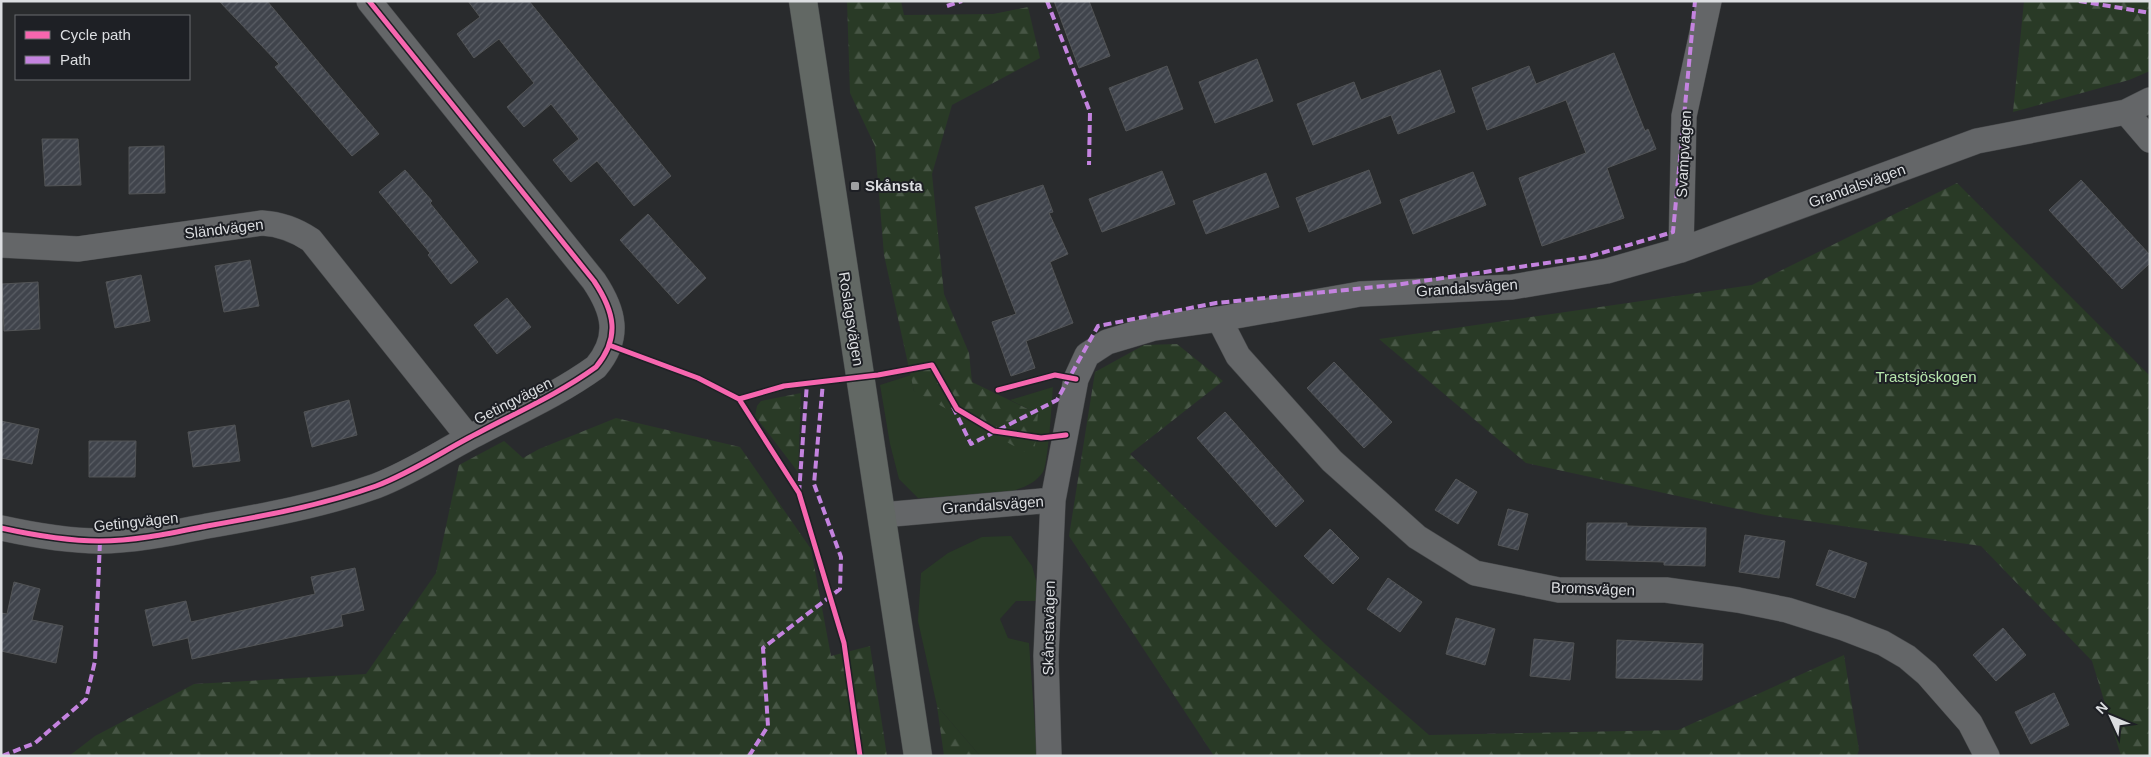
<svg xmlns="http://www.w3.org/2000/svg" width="2151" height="757" font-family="Helvetica,sans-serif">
	<defs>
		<pattern id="forest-firs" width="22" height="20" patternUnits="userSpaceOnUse" patternTransform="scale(1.25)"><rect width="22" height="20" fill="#293a26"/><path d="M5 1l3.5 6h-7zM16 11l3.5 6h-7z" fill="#475645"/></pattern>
		<pattern id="building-hatch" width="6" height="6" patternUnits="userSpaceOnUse" patternTransform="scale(1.25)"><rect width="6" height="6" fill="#40444c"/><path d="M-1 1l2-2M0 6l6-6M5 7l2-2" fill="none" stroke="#5b5f66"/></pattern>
	</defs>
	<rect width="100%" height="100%" fill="#292b2d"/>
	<path fill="#293a26" d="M 911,375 L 914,391 L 1038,414 L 1010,400 L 1053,387 C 1052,401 1048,465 1043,472 C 1024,502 951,496 918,498 L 899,479 L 890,444 L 880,385 Z
		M 1011,536 L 1032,566 L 1042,601 L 1016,601 L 1000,619 L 1008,638 L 1029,643 L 1037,756 L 980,756 L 937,706 L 918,621 L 921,573 L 948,553 L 982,537 Z"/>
	<path fill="url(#forest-firs)" d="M 847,1 L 901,1 L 904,15 L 993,14 L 1028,7 L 1040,58 L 952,105 L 932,174 L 944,294 L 969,353 L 972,382 L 1038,414 L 1034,457 L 914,391 L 884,255 L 875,146 L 850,93 Z
		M 2024,1 L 2150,1 L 2150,71 L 2129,80 L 2013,112 Z
		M 1957,183 L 2150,376 L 2150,756 L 2121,756 L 2092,661 L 1981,546 L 1765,515 L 1526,463 L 1379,339 L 1752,285 Z
		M 1177,344 L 1223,381 L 1130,454 L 1325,644 L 1429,735 L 1678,730 L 1844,655 L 1859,750 L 1857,756 L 1214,756 L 1069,536 L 1095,372 L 1144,345 Z
		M 801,393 L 798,472 L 755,416 L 757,406 L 761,401 Z
		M 616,418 L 740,447 L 811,549 L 831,656 L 870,646 L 887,756 L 69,756 L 95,736 L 194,684 L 366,674 L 436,573 L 459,465 L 504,441 L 523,458 L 539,449 Z
		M 937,706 L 980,756 L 944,756 Z"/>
	<path fill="url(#building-hatch)" stroke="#525456" d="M 219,1 L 267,1 L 379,134 L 352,156 L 275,67 L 279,64 Z
		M 468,1 L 529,1 L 671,176 L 634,206 L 597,161 L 571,182 L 553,160 L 579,139 L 551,104 L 524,127 L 507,107 L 534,83 L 499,39 L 474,58 L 457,34 L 480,17 Z
		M 1054,1 L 1089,1 L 1110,56 L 1079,68 Z
		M 1614,53 L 1645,131 L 1648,129 L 1656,149 L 1607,168 L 1624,218 L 1542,246 L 1519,178 L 1586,153 L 1566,100 L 1487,130 L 1472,88 L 1529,66 L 1536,84 Z
		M 1257,59 L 1273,101 L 1215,123 L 1199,82 Z
		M 1167,66 L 1183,109 L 1126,131 L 1109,88 Z
		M 1440,70 L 1455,112 L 1398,134 L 1391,115 L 1313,145 L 1297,104 L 1354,82 L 1361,100 Z
		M 42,139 L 78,139 L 81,185 L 45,186 Z
		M 164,146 L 165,193 L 129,194 L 129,147 Z
		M 405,170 L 432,201 L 430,203 L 478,262 L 451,284 L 428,255 L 430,253 L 379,192 Z
		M 1369,170 L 1381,203 L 1309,232 L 1296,198 Z
		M 1162,171 L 1175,204 L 1102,232 L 1089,199 Z
		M 1473,172 L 1486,205 L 1413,234 L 1400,200 Z
		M 1266,173 L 1279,207 L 1206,234 L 1193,201 Z
		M 2081,180 L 2150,255 L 2150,263 L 2122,289 L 2049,210 Z
		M 1043,185 L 1053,212 L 1049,213 L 1068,254 L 1050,262 L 1073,323 L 1026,341 L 1035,368 L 1011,376 L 992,322 L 1016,314 L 975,207 Z
		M 648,214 L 706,278 L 678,304 L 620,240 Z
		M 250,260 L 259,306 L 224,312 L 215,266 Z
		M 141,275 L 150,321 L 115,328 L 106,282 Z
		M 38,282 L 40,329 L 4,331 L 2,284 Z
		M 507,298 L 531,327 L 497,354 L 474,325 Z
		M 1334,362 L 1392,422 L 1364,448 L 1307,388 Z
		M 349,400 L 357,435 L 312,447 L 304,412 Z
		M 1225,412 L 1304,501 L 1276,527 L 1197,438 Z
		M 1,421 L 39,429 L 32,464 L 1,458 Z
		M 235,425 L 240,461 L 193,467 L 188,432 Z
		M 89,441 L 136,441 L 135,477 L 89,477 Z
		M 1456,479 L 1477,492 L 1458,524 L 1435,510 Z
		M 1508,509 L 1528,514 L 1518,550 L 1498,545 Z
		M 1587,523 L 1627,523 L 1627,526 L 1706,528 L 1705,566 L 1664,565 L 1664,562 L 1586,560 Z
		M 1330,529 L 1359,558 L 1333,584 L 1304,556 Z
		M 1745,535 L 1785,541 L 1779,578 L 1739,572 Z
		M 1829,550 L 1867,563 L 1855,598 L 1816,585 Z
		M 355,568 L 364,610 L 341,615 L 343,626 L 192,659 L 188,638 L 153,646 L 145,610 L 186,601 L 191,622 L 315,594 L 311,577 Z
		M 1388,578 L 1422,602 L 1400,632 L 1367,609 Z
		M 14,582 L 40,589 L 32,620 L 63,626 L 56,663 L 1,651 L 1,613 L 7,614 Z
		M 1456,618 L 1495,629 L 1485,665 L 1446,654 Z
		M 2003,628 L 2026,655 L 1996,681 L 1973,655 Z
		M 1534,639 L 1574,643 L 1570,680 L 1530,676 Z
		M 1617,640 L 1703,644 L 1702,680 L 1616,678 Z
		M 2054,693 L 2069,725 L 2031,744 L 2015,712 Z"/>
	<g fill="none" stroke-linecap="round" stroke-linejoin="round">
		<g stroke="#46484a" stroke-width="26">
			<path id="minor" d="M 2126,112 L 2150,140
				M 1,245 L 78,249 L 262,223 C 281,224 296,230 311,240 L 469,438
				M 1681,250 L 1684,116 L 1709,1
				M 1219,319 L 1238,356 L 1332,461 L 1417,537 L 1475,573 L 1559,590 L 1666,590 L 1738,600 L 1787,610 L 1844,628 L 1883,643 L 1907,657 L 1927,674 L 1970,723 L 1987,756
				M 882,515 L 1053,500 L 1076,379 L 1087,355 L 1107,342 L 1154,328 L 1219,319 L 1360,294 L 1512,287 L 1607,271 L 1681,250 L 1977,141 L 2126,112 L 2150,100
				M 1,528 C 33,535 66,541 99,541 C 135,541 172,533 207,526 C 264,516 323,505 376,486 C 413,472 446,449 480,432 C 520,411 560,393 596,367 C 621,337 614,311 594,281 L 369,1
				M 1049,756 L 1046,656 L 1053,500"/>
		</g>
		<g stroke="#46484a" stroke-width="29">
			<path id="major" d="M 803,1 L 918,756"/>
		</g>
		<use href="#minor" stroke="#646668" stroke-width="25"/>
		<use href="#major" stroke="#626864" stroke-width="28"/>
		<path stroke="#c483df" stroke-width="4" stroke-dasharray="8 4" stroke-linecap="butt" d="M 1047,1 L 1090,112 L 1089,165
			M 2079,1 L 2150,13
			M 947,6 L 962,1
			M 953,407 L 971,444 L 1057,400 L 1098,326 L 1216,303 L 1395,285 L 1588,257 L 1673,232 L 1695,1
			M 799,493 L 807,383
			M 2,756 L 35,743 L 86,699 L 95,661 L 100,541
			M 749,756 L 768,726 L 763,648 L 840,589 L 841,557 L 814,484 L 823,382 L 827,381"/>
		<g stroke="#1e2025" stroke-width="8">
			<path id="cycleway" d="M 609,345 L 698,378 L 739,399 L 799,493 L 844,643 L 860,756
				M 998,390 L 1055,375 L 1076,379
				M 739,399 L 784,386 L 878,375 L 932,365 L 957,409 L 994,431 L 1041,438 L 1066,435
				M 1,528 C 33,535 66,541 99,541 C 135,541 172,533 207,526 C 264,516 323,505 376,486 C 413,472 446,449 480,432 C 520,411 560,393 596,367 C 621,337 614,311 594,281 L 369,1"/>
		</g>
		<use href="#cycleway" stroke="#f766af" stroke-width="5"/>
	</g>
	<rect fill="#9d9fa2" stroke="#1e2025" stroke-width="2" x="850" y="181" width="10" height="10" rx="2.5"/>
	<g text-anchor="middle" stroke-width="4" stroke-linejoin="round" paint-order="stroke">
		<g font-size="15" fill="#dcdee1" stroke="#1e2025">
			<text transform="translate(1684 154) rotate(-87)" y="5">Svampvägen</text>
			<text transform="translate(1857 186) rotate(-20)" y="5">Grandalsvägen</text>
			<text transform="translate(224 229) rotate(-7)" y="5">Sländvägen</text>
			<text transform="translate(1467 288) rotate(-4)" y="5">Grandalsvägen</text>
			<text transform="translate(851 319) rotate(81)" y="5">Roslagsvägen</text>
			<text transform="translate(513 401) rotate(-27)" y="5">Getingvägen</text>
			<text transform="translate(993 505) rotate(-4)" y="5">Grandalsvägen</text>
			<text transform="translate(136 522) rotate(-6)" y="5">Getingvägen</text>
			<text transform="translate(1593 589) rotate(2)" y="5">Bromsvägen</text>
			<text transform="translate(1049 628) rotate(-89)" y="5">Skånstavägen</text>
		</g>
		<g font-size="15" font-weight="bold" fill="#dcdee1" stroke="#1e2025" text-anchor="start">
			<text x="865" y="191">Skånsta</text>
		</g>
		<g font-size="15" fill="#b6e6ac" stroke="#1e2025">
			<text x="1926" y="382">Trastsjöskogen</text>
		</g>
	</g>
	<rect width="2151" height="757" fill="none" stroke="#dcdee1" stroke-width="5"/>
	<rect x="15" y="15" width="175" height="65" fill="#1e2025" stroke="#6a6c70"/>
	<rect x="25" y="31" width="25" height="8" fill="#f766af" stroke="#6a6c70"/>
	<text x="60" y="40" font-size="15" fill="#dcdee1">Cycle path</text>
	<rect x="25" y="56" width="25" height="8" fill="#c483df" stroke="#6a6c70"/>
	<text x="60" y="65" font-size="15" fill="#dcdee1">Path</text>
	<g transform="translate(2111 717) rotate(314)" stroke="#1e2025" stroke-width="4" paint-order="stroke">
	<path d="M0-4L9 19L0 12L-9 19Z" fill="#dcdee1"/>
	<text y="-8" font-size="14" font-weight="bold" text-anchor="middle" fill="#dcdee1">N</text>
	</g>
</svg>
